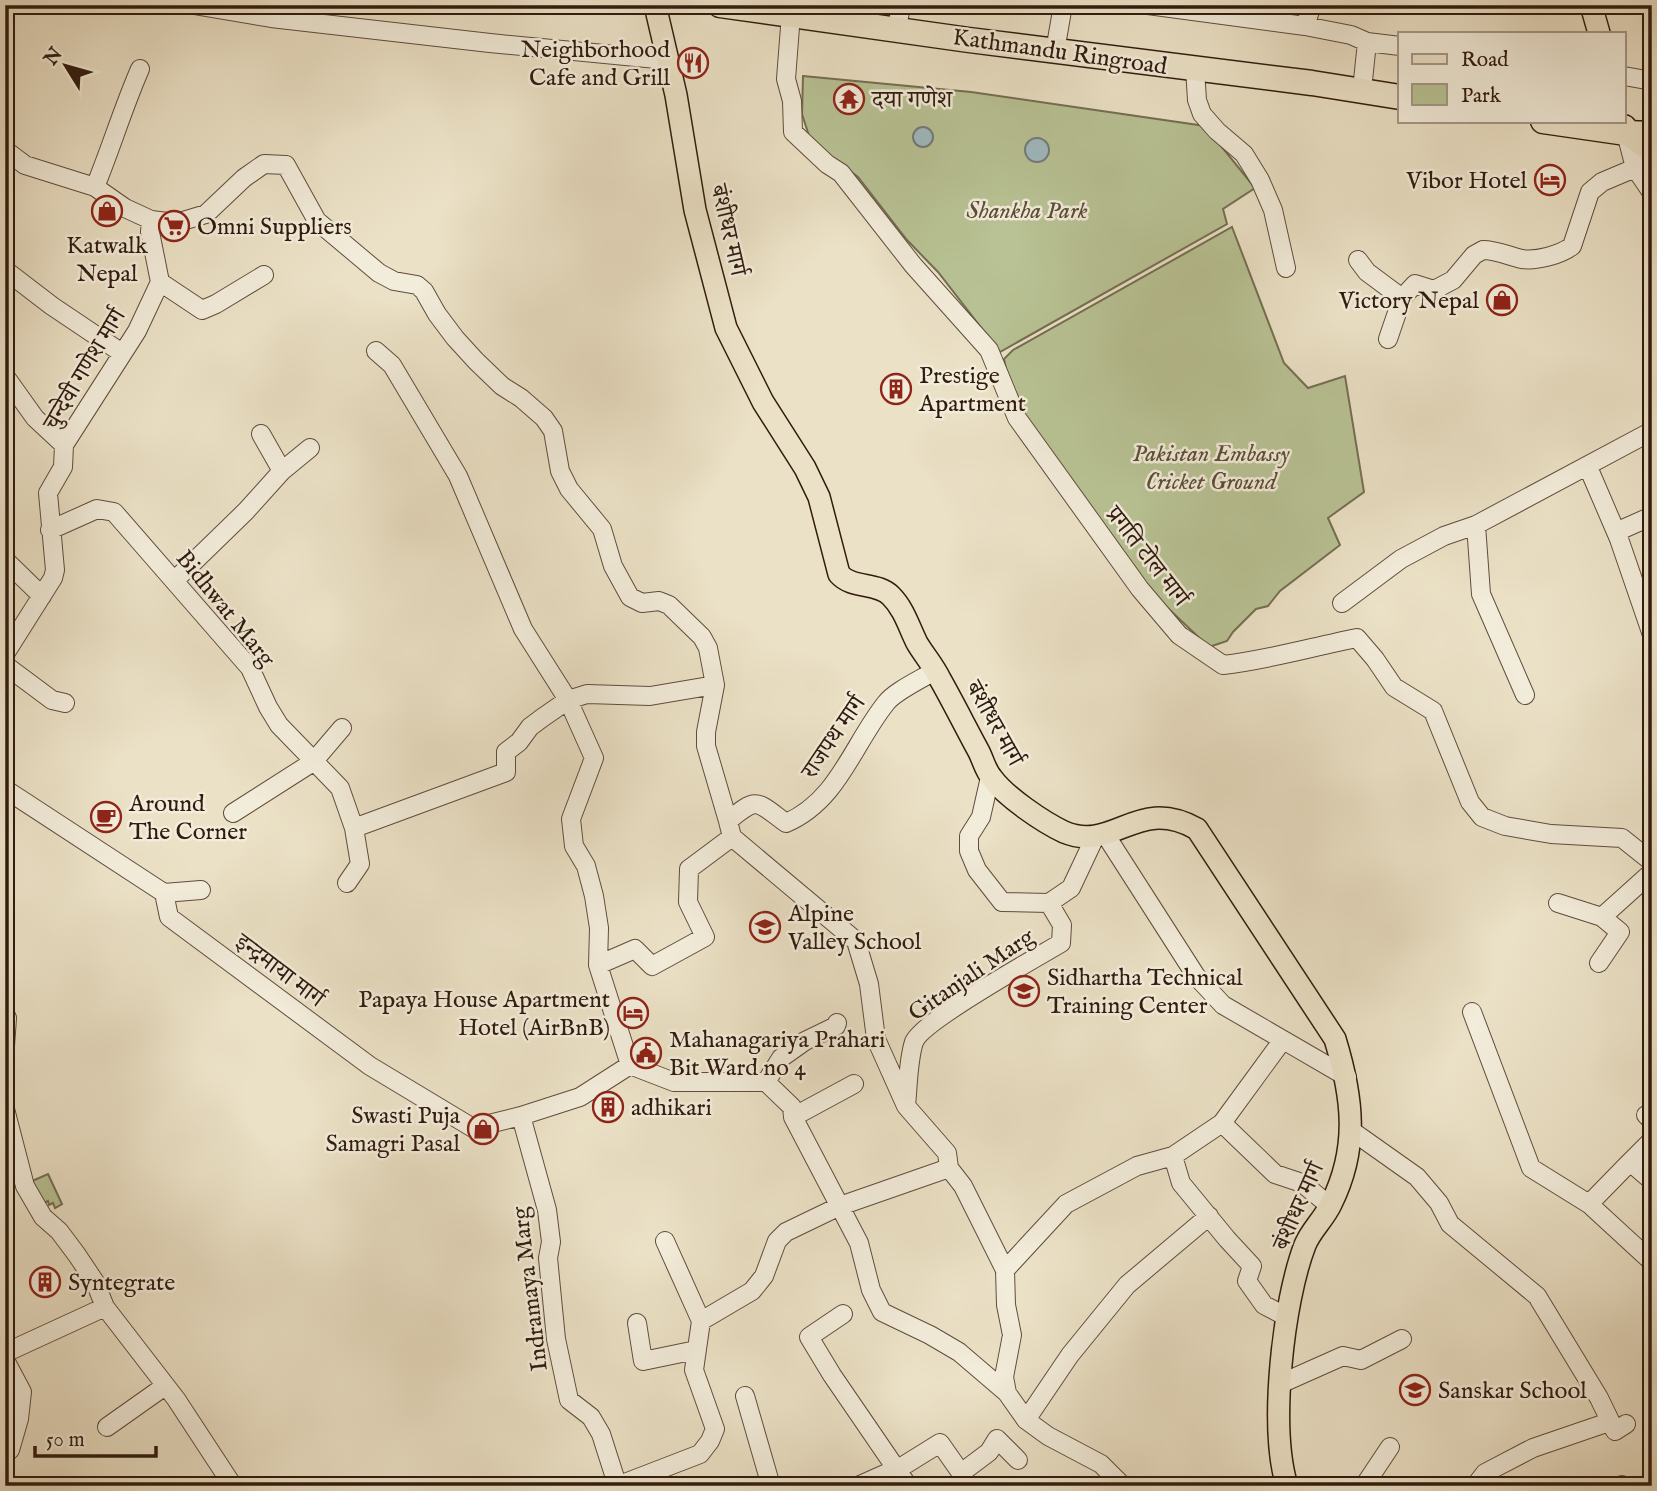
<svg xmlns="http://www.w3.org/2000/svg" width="1657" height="1491" font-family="'IM FELL English','Noto Serif Devanagari',serif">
	<rect width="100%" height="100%" fill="#ebe1c6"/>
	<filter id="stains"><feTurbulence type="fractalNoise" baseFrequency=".00286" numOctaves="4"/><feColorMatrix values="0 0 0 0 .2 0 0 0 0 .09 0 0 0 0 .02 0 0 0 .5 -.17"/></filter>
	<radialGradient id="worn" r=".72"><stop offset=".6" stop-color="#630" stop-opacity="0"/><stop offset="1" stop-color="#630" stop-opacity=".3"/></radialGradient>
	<path fill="#b8c294" stroke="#746e52" stroke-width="2" d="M 803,76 L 971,92 L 1205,126 L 1255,188 L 1223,209 L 1227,224 L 1000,352 L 938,272 L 907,240 L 858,177 L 811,142 L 802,114 Z
		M 1232,227 L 1284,363 L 1308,388 L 1345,376 L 1364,492 L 1328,518 L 1340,545 L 1280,591 L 1268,606 L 1256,609 L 1233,632 L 1227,641 L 1209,647 L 1154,595 L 1025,415 L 1008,379 L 1004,359 L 1013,350 Z
		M 48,1174 L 62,1204 L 55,1208 L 53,1203 L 49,1205 L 48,1201 L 42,1204 L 32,1181 Z"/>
	<path fill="#9fbac1" stroke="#737a7a" stroke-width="2" d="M913 137a10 10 0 1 1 20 0a10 10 0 1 1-20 0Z
		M1025 150a12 12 0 1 1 24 0a12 12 0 1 1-24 0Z"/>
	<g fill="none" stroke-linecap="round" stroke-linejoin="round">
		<g stroke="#604c3d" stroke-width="20">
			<path id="minor" d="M 194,5 L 271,18 L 490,43 L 667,60
				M 1148,5 L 1305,26 L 1351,35 L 1367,42 L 1400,46
				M 791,14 L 786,79 L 792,101 L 793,132 L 827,164 L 841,173 L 913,265 L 989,350 L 1017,418 L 1140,589 L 1179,635 L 1223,665 C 1268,660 1312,647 1357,638 L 1375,659 L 1394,687 L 1433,711 L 1470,802 L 1482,817 L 1505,826 L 1551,834 L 1622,838 L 1652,862
				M 1305,26 L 1312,5
				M 897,29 L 901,5
				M 1055,51 L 1063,5
				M 1195,69 L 1197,100 L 1202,114 L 1217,131 L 1244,154 L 1260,180 L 1273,210 L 1286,268
				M 1624,76 L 1652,81
				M 1362,90 L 1367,42
				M 1626,133 L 1635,168 L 1652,193
				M 5,150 L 25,165 L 95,187 L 125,208 L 151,220 L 176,223 L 206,214 L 244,178 L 264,164 L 286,165 L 317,221 L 379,273 L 394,281 L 417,285 L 424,291 L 437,314 L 455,338 L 476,361 L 502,386 L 521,398 L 544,418 L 553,431 L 560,471 L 569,489 L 602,529 L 613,566 L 630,597 L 642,603 L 659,601 L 669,605 L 702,637 L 708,648 L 715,685 L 706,732 L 706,746 L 728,821
				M 95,187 C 111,148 123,108 140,69
				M 1358,260 L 1367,272 L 1402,298
				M 5,270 L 52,306 L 122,353
				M 160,282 L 202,310 L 216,304 L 264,275
				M 1388,339 L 1402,298 L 1415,284 L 1434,290 L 1453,280 L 1474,255 L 1483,250 C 1496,250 1509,256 1522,259 C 1537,261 1560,255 1572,246 L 1590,192 L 1602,182 L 1635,168
				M 376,351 L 392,365 L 458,476 L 523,629 L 568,700 L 594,758 L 571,819 L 574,846 L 586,866 L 594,896 L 599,928 L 598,965
				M 5,376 L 35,418 L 64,445
				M 261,434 L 282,471
				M 1588,467 L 1619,539 L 1652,635
				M 1476,525 L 1481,594 L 1525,695
				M 50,530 L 97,509 L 114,512 L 250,668 L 268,707 L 279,725 L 340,788 L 354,828 L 360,864 L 347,883
				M 1616,532 L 1652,516
				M 5,560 L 42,596
				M 174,581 L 246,511 L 282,471 L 310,448
				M 1342,603 L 1401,559 L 1444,536 L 1476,525 L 1652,431
				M 5,654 L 53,578 L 55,570 L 48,493 L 63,467 L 64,445 L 137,331 L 160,282 L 150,232 L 151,220
				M 5,665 L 52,700 L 65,703
				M 936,670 C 922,679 895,691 886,703 C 853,744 838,801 786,823 C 756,801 758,796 728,821 L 732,837 L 689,869 L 688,902 L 705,937 L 652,966 L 635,949 L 598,965 L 630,1065 L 674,1082 L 766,1082 L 792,1107 L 793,1117 L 859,1243 L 871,1290 L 882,1312 L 930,1335 L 959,1352 L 1007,1393 L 1026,1420 L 1048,1436 L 1101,1464 L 1123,1486
				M 5,789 L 164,893 L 169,917 L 370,1066 L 473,1128 L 521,1116 L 580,1097 L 630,1065
				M 233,813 L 313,762 L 342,728
				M 354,828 L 506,772 L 506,752 L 519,742 L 530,727 L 542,718 L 568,700 L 587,694 L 650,696 L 715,685
				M 1105,834 L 1196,976 L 1223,1005 L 1347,1077
				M 732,837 L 856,941 L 869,984 L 876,1039 L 906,1106
				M 164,893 L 201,890
				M 1049,903 L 1071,888 L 1095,837
				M 1558,903 L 1602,917 L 1652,872
				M 1599,963 L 1620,932 L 1602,917
				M 1472,1012 L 1531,1168 L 1589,1204 L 1652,1262
				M 5,1014 L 7,1018 L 5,1046
				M 1282,1041 L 1222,1123 L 1275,1174 L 1302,1183 L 1330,1206
				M 766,1082 L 781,1058 L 805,1041 L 836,1026 L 837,1023
				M 5,1109 L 25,1186 L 43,1217 L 59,1231 L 77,1255 L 95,1282 L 105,1307 L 176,1399 L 233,1486
				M 1646,1115 L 1652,1121
				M 521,1116 L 547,1210 L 551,1242 L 548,1258 L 556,1339 L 569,1400 L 591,1417 L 601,1434 L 617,1484
				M 793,1117 L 854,1084
				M 1222,1123 L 1173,1156 L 1181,1183 L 1227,1239 L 1252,1266 L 1247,1281 L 1264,1305 L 1287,1317
				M 1352,1131 L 1417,1177 L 1439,1203 L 1450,1224 L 1537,1296 L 1599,1398 L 1615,1431 L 1626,1424
				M 1630,1162 L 1652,1140
				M 949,1168 L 963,1186 L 1005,1270 L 1006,1305 L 1012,1335 L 1004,1377 L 1007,1393
				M 1589,1204 L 1630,1162 L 1652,1181
				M 665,1241 L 701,1321
				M 1005,1270 L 1066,1204 L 1137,1166 L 1173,1156
				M 843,1314 L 809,1337 L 832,1375 L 908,1486
				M 637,1323 L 643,1361 L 696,1350
				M 5,1353 L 105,1307
				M 5,1360 L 22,1392 L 19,1419 L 10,1450 L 5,1453
				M 1280,1384 L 1343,1356 L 1361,1360 L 1402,1339
				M 745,1396 L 771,1486
				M 1026,1420 L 1070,1355 L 1127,1285 L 1209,1216
				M 107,1427 L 165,1386
				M 961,1473 L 989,1452 L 997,1439 L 1018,1460
				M 1622,1485 L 1623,1486
				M 617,1486 L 700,1454 L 710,1441 L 715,1429 L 694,1370 L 701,1321 L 752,1291 L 764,1276 L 777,1241 L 786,1232 L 840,1206 L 949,1168 L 947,1153 L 906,1106 C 908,1087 908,1060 914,1042 C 922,1021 1036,958 1061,943 L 1062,925 L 1049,903 L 1002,902 L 977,870 L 969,851 L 969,836 L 981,817 L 990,777
				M 858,1486 L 903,1466 L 940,1443 L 961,1473 L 962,1486
				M 1364,1486 L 1390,1447
				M 1475,1486 L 1485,1473 L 1533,1448 L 1609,1422"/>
		</g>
		<g stroke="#311b0f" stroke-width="24">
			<path id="major" d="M 655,5 L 676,95 L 695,210 L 726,328 L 763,402 L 805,468 L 819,497 L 839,574 C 852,589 878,582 891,596 C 904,609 909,627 917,643 C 924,655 934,666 940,679 C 953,702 965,726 978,750 C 983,759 985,770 992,778 C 1006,797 1043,822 1064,832 C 1114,853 1137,795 1197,829 L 1335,1039 C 1353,1098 1359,1148 1331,1204 C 1324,1219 1311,1230 1305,1245 C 1283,1302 1269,1427 1287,1486
				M 1591,5 L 1599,33
				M 1625,126 L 1626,133 L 1652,153"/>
		</g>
		<g stroke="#311b0f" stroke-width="27">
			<path id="highway" d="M 720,5 L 969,40 L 1312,83 L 1400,97
				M 1543,121 L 1626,133 L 1652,134"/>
		</g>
		<use href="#minor" stroke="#f2ecda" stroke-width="18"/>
		<use href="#major" stroke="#ebe1c6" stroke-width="21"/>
		<use href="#highway" stroke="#ebe1c6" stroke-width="24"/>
	</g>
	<defs>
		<g id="restaurant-ring" transform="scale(1.575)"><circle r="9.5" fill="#f2ecda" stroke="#8f2418" stroke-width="1.5"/><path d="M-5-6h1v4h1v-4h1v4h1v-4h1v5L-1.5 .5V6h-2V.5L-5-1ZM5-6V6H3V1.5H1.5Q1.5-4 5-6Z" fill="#8f2418"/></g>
		<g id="temple-ring" transform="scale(1.575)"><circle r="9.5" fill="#f2ecda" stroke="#8f2418" stroke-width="1.5"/><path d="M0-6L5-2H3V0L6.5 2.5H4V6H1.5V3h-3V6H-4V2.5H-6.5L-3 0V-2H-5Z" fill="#8f2418"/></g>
		<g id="hotel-ring" transform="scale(1.575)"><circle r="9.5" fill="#f2ecda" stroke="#8f2418" stroke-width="1.5"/><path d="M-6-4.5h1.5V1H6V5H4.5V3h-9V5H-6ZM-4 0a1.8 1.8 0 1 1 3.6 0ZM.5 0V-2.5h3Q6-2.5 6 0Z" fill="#8f2418"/></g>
		<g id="shop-ring" transform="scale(1.575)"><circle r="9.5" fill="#f2ecda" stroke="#8f2418" stroke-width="1.5"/><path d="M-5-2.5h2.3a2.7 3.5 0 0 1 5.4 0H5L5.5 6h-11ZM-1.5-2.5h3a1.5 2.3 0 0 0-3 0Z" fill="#8f2418"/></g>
		<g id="supermarket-ring" transform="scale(1.575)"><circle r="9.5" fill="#f2ecda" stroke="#8f2418" stroke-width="1.5"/><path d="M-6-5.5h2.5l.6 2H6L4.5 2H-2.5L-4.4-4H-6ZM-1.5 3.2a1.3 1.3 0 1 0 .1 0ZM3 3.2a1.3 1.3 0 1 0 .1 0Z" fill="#8f2418"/></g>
		<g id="building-ring" transform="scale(1.575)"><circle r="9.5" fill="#f2ecda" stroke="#8f2418" stroke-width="1.5"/><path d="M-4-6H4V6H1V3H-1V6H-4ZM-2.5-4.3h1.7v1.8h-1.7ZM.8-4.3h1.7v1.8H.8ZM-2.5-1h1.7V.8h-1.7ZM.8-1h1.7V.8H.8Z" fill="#8f2418"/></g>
		<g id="cafe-ring" transform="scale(1.575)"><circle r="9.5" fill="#f2ecda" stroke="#8f2418" stroke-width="1.5"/><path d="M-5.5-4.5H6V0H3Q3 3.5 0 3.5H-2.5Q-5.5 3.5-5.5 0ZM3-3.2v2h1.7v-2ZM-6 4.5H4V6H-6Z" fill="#8f2418"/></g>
		<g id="school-ring" transform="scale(1.575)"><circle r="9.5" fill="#f2ecda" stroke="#8f2418" stroke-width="1.5"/><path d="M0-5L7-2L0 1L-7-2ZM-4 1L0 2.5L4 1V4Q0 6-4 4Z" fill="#8f2418"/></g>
		<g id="university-ring" transform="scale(1.575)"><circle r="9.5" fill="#f2ecda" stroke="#8f2418" stroke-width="1.5"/><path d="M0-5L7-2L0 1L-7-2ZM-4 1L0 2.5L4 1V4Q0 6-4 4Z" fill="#8f2418"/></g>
		<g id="civic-ring" transform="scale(1.575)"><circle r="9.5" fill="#f2ecda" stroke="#8f2418" stroke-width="1.5"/><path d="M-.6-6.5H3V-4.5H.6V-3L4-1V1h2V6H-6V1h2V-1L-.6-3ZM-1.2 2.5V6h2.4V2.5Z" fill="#8f2418"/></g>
	</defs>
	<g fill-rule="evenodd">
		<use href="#restaurant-ring" x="693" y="63"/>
		<use href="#temple-ring" x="849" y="99"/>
		<use href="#hotel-ring" x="1550" y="180"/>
		<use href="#shop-ring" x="107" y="211"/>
		<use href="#supermarket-ring" x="174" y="226"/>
		<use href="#shop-ring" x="1502" y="300"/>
		<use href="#building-ring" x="896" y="389"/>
		<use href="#cafe-ring" x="106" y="817"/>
		<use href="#school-ring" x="765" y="927"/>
		<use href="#university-ring" x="1024" y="991"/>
		<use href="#hotel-ring" x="633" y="1013"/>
		<use href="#civic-ring" x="646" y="1053"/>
		<use href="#building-ring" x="608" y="1107"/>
		<use href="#shop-ring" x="483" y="1129"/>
		<use href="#building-ring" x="45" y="1282"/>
		<use href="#school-ring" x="1415" y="1390"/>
	</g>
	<g text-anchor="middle" stroke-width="5" stroke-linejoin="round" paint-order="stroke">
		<g font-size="24" fill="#311b0f" stroke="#f2ecda" text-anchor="start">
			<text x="670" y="57" text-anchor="end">Neighborhood<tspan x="670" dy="28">Cafe and Grill</tspan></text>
			<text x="872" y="107">दया गणेश</text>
			<text x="1527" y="188" text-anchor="end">Vibor Hotel</text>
			<text x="197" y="234">Omni Suppliers</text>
			<text x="107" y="253" text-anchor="middle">Katwalk<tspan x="107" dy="28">Nepal</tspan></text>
			<text x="1479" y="308" text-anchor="end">Victory Nepal</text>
			<text x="919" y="383">Prestige<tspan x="919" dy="28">Apartment</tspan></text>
			<text x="129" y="811">Around<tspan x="129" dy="28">The Corner</tspan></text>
			<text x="788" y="921">Alpine<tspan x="788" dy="28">Valley School</tspan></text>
			<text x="1047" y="985">Sidhartha Technical<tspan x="1047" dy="28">Training Center</tspan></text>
			<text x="610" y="1007" text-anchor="end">Papaya House Apartment<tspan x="610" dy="28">Hotel (AirBnB)</tspan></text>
			<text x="669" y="1047">Mahanagariya Prahari<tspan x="669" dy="28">Bit Ward no 4</tspan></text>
			<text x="631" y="1115">adhikari</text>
			<text x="460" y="1123" text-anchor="end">Swasti Puja<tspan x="460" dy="28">Samagri Pasal</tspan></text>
			<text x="68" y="1290">Syntegrate</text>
			<text x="1438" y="1398">Sanskar School</text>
		</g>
		<g font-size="24" fill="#311b0f" stroke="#f2ecda">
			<text transform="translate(1060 51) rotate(8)" y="8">Kathmandu Ringroad</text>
			<text transform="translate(729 230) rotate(77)" y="8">बंशीधर मार्ग</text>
			<text transform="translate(84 369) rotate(-59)" y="8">चुन्देवी गणेश मार्ग</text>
			<text transform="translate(1148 556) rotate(52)" y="8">प्रगति टोल मार्ग</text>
			<text transform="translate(226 608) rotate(51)" y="8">Bidhwat Marg</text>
			<text transform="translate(995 723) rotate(61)" y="8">बंशीधर मार्ग</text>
			<text transform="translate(833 737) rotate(-56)" y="8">राजपथ मार्ग</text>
			<text transform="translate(280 970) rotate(37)" y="8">इन्द्रमाया मार्ग</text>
			<text transform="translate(971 974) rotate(-34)" y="8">Gitanjali Marg</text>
			<text transform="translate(1298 1206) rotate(-66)" y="8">बंशीधर मार्ग</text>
			<text transform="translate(529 1289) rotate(-97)" y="8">Indramaya Marg</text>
		</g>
		<g font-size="24" font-style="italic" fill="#5a4d37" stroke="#f2ecda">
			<text x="1027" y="218">Shankha Park</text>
			<text x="1211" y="461">Pakistan Embassy<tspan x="1211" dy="28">Cricket Ground</tspan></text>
		</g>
	</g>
	<rect width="1657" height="1491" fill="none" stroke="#ebe1c6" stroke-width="28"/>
	<rect x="7" y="7" width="1643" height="1477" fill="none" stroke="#311b0f" stroke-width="3.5"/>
	<rect x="14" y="14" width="1629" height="1463" fill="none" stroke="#311b0f" stroke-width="2"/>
	<rect x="1398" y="32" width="228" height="91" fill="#f2ecda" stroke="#a59889" stroke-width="2"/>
	<rect x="1412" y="54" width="35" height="10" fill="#ebe1c6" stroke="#a59889" stroke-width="2"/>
	<text x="1461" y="66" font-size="21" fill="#311b0f">Road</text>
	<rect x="1412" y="84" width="35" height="21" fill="#b8c294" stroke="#a59889" stroke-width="2"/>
	<text x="1461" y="102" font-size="21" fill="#311b0f">Park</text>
	<g transform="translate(66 66) rotate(307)" stroke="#f2ecda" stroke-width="5" paint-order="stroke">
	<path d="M0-5L12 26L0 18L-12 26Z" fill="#311b0f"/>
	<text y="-10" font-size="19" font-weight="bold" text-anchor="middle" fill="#311b0f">N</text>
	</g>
	<path d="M35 1446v10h121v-10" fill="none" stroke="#311b0f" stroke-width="3.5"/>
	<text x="46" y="1446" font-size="21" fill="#311b0f" stroke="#f2ecda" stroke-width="5" paint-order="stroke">50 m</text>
	<rect width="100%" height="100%" filter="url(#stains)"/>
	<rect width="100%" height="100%" fill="url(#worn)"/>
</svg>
